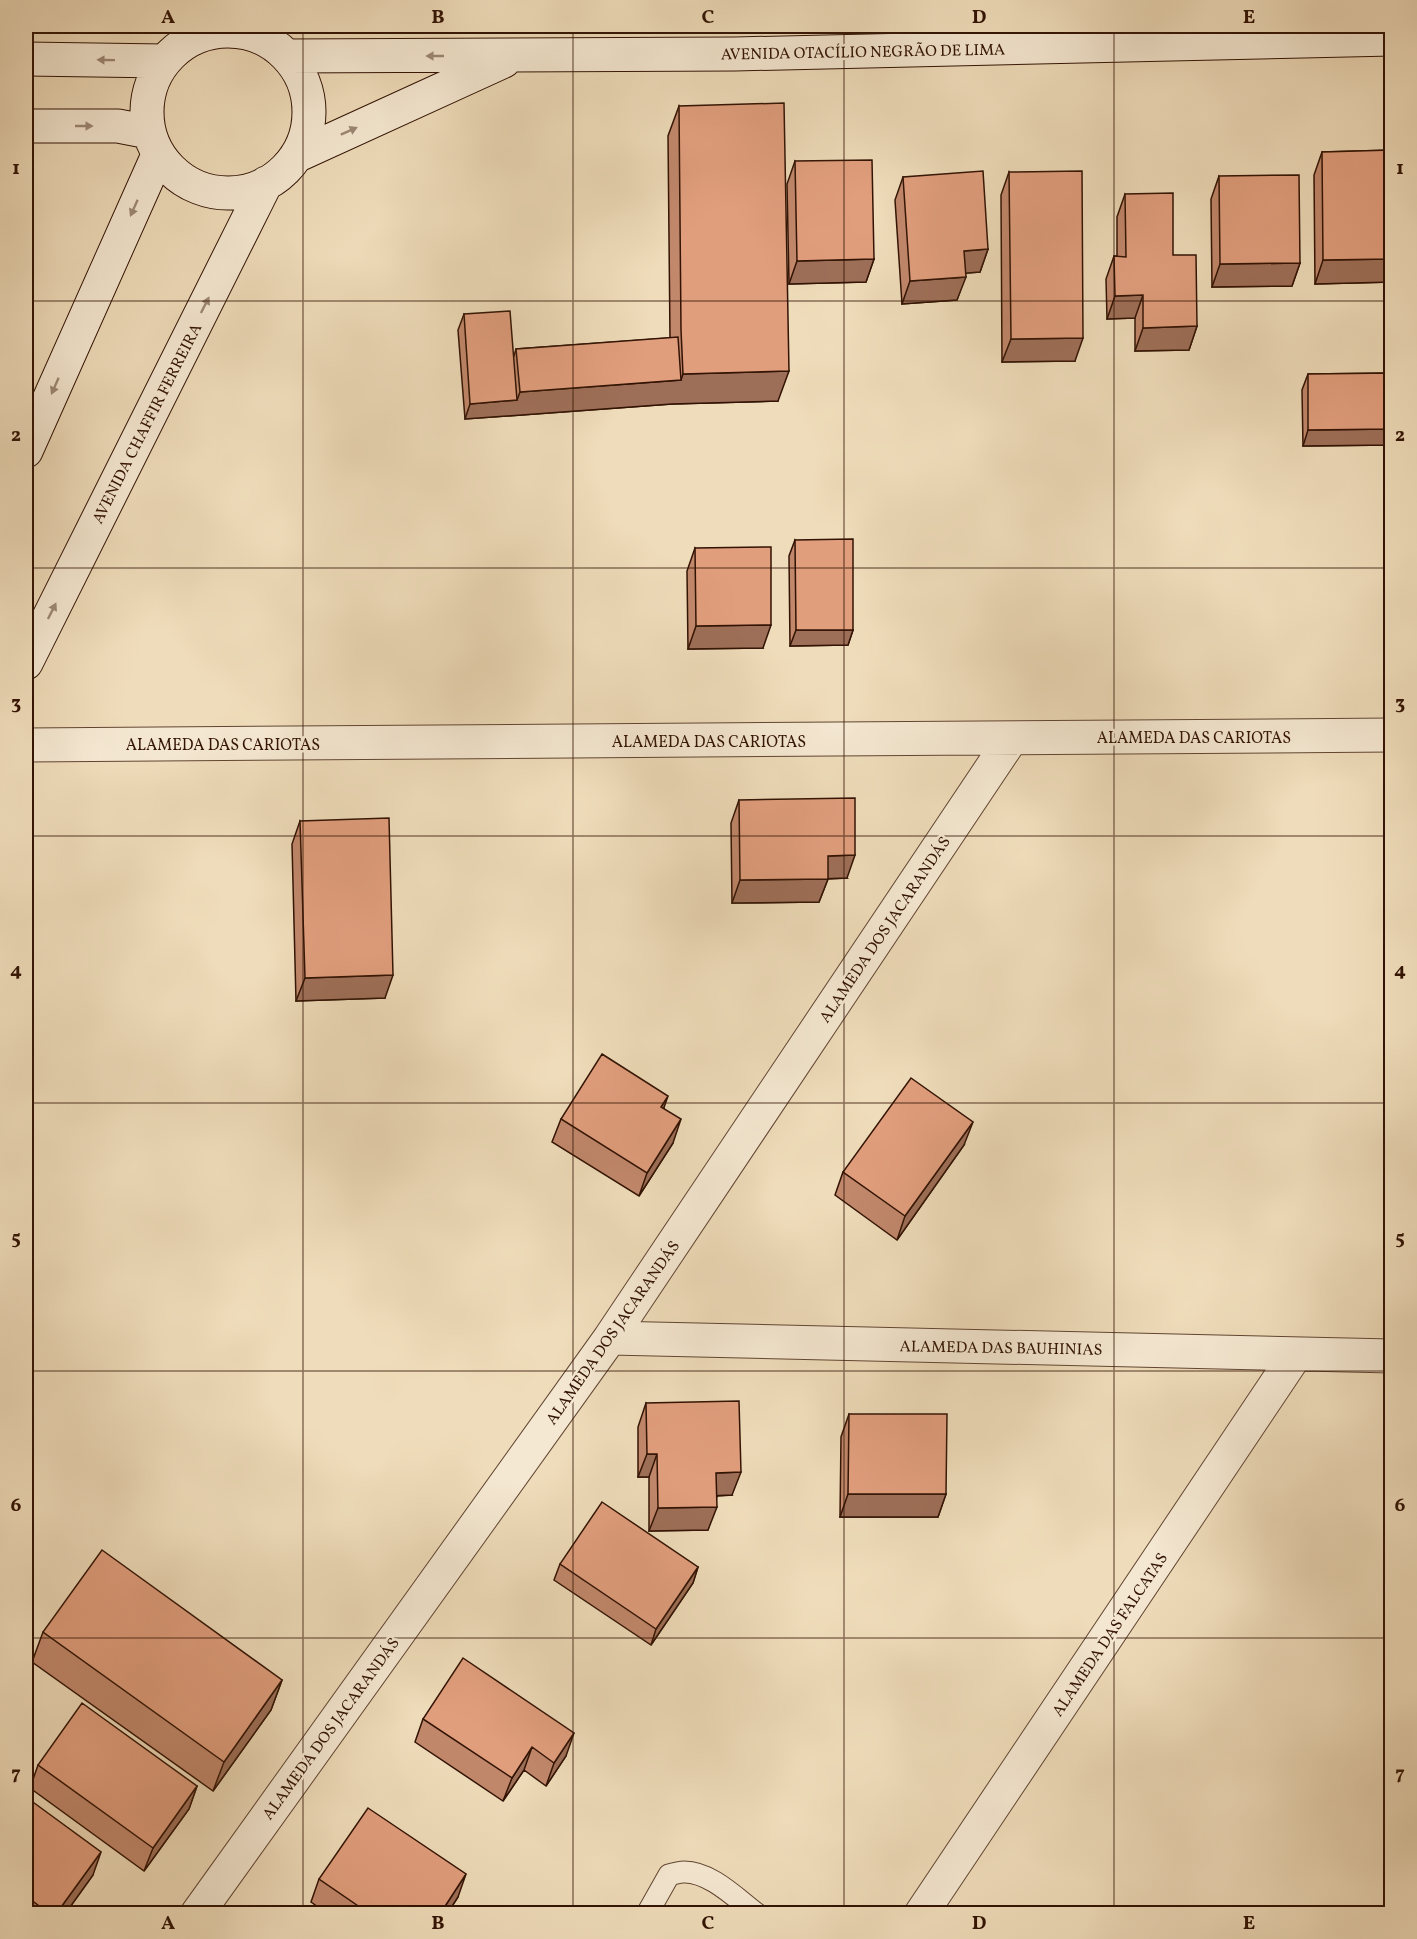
<svg xmlns="http://www.w3.org/2000/svg" width="1417" height="1939" font-family="Vollkorn,serif">
	<rect width="100%" height="100%" fill="#efdcba"/>
	<filter id="stains"><feTurbulence type="fractalNoise" baseFrequency=".00333" numOctaves="4"/><feColorMatrix values="0 0 0 0 .2 0 0 0 0 .09 0 0 0 0 .02 0 0 0 .5 -.17"/></filter>
	<radialGradient id="worn" r=".72"><stop offset=".6" stop-color="#630" stop-opacity="0"/><stop offset="1" stop-color="#630" stop-opacity=".3"/></radialGradient>
	<g fill="none" stroke-linecap="round" stroke-linejoin="round">
		<g stroke="#614532" stroke-width="23">
			<path id="lane" d="M 647,1914 L 669,1875 C 673,1874 679,1872 683,1872 C 710,1871 737,1899 757,1914"/>
		</g>
		<g stroke="#614532" stroke-width="35">
			<path id="street" d="M 26,745 L 1392,735
				M 610,1338 L 1392,1356
				M 197,1914 L 610,1338 L 1011,739
				M 921,1914 L 1296,1354"/>
		</g>
		<g stroke="#321304" stroke-width="35">
			<path id="secondary" d="M147 112a81 81 0 1 1 162 0a81 81 0 1 1-162 0Z
				M 287,56 L 735,54 L 1392,39
				M 26,59 L 164,61
				M 26,126 L 118,126 L 149,132
				M 296,156 L 504,61
				M 26,451 L 158,155
				M 26,663 L 266,183"/>
		</g>
		<use href="#lane" stroke="#f5e8d2" stroke-width="21"/>
		<use href="#street" stroke="#f5e8d2" stroke-width="33"/>
		<use href="#secondary" stroke="#f5e8d2" stroke-width="33"/>
	</g>
	<path fill="#c2886c" stroke="#321304" stroke-width="1.5" d="M 679,106 L 778,401 L 672,404 L 465,419 L 458,330 L 464,314 L 514,356 L 516,349 L 670,338 L 668,136 Z
		M 1392,150 L 1392,282 L 1315,284 L 1314,175 L 1322,152 Z
		M 795,161 L 874,259 L 866,282 L 789,284 L 787,184 Z
		M 1009,172 L 1075,361 L 1002,362 L 1001,195 Z
		M 1219,176 L 1300,263 L 1292,286 L 1212,287 L 1211,199 Z
		M 903,177 L 988,249 L 980,272 L 966,273 L 957,300 L 902,304 L 895,200 Z
		M 1125,194 L 1173,255 L 1197,326 L 1189,350 L 1135,351 L 1135,318 L 1107,319 L 1106,279 L 1114,256 L 1117,256 L 1117,217 Z
		M 1392,373 L 1392,445 L 1303,446 L 1302,390 L 1308,374 Z
		M 795,540 L 853,630 L 848,645 L 790,646 L 789,556 Z
		M 695,548 L 763,648 L 688,649 L 687,571 Z
		M 739,800 L 847,878 L 828,879 L 819,902 L 732,903 L 731,823 Z
		M 300,821 L 385,998 L 296,1001 L 292,844 Z
		M 664,1108 L 673,1143 L 639,1196 L 552,1142 L 561,1119 Z
		M 964,1145 L 897,1240 L 835,1195 L 843,1172 Z
		M 646,1403 L 732,1495 L 717,1496 L 708,1530 L 649,1531 L 649,1477 L 638,1477 L 638,1427 Z
		M 849,1414 L 946,1494 L 938,1517 L 840,1517 L 841,1437 Z
		M 560,1564 L 698,1567 L 693,1583 L 651,1645 L 554,1580 Z
		M 43,1632 L 282,1680 L 271,1710 L 213,1791 L 32,1662 Z
		M 423,1719 L 566,1756 L 546,1786 L 524,1770 L 503,1801 L 415,1742 Z
		M 38,1765 L 197,1786 L 189,1809 L 144,1871 L 30,1788 Z
		M 26,1797 L 93,1875 L 65,1914 L 26,1914 Z
		M 319,1879 L 458,1897 L 447,1914 L 328,1914 L 311,1902 Z"/>
	<path fill="#9e6f58" stroke="#321304" stroke-width="1.5" d="M 988,249 L 980,272 L 956,274 L 964,251 Z
		M 874,259 L 866,282 L 789,284 L 797,261 Z
		M 1392,259 L 1392,282 L 1315,284 L 1323,260 Z
		M 1300,263 L 1292,286 L 1212,287 L 1220,264 Z
		M 966,277 L 957,300 L 902,304 L 910,281 Z
		M 1143,295 L 1135,318 L 1107,319 L 1115,296 Z
		M 1197,326 L 1189,350 L 1135,351 L 1143,328 Z
		M 1083,338 L 1075,361 L 1002,362 L 1011,339 Z
		M 789,371 L 778,401 L 672,404 L 465,419 L 470,404 L 517,400 L 520,392 L 681,380 L 683,374 Z
		M 1392,429 L 1392,445 L 1303,446 L 1308,430 Z
		M 771,625 L 763,648 L 688,649 L 696,626 Z
		M 796,630 L 853,630 L 848,645 L 790,646 Z
		M 855,855 L 847,878 L 819,879 L 828,856 Z
		M 828,879 L 819,902 L 732,903 L 740,880 Z
		M 393,975 L 385,998 L 296,1001 L 305,978 Z
		M 668,1096 L 660,1119 L 661,1107 Z
		M 681,1119 L 673,1143 L 639,1196 L 647,1173 Z
		M 973,1122 L 964,1145 L 897,1240 L 905,1216 Z
		M 647,1454 L 657,1454 L 649,1477 L 638,1477 Z
		M 741,1472 L 732,1495 L 708,1496 L 716,1473 Z
		M 848,1494 L 946,1494 L 938,1517 L 840,1517 Z
		M 717,1507 L 708,1530 L 649,1531 L 658,1508 Z
		M 698,1567 L 693,1583 L 651,1645 L 656,1629 Z
		M 282,1680 L 271,1710 L 213,1791 L 224,1762 Z
		M 574,1733 L 566,1756 L 546,1786 L 554,1763 Z
		M 532,1747 L 524,1770 L 503,1801 L 512,1778 Z
		M 197,1786 L 189,1809 L 144,1871 L 153,1848 Z
		M 101,1852 L 93,1875 L 65,1914 L 56,1914 Z
		M 466,1874 L 458,1897 L 447,1914 L 440,1914 Z"/>
	<path fill="#e19e7d" stroke="#321304" stroke-width="1.5" d="M 784,103 L 789,371 L 683,374 L 681,330 L 679,106 Z
		M 1392,150 L 1392,259 L 1323,260 L 1322,152 Z
		M 872,160 L 874,259 L 797,261 L 795,161 Z
		M 983,171 L 988,249 L 964,251 L 966,277 L 910,281 L 903,177 Z
		M 1082,171 L 1083,338 L 1011,339 L 1009,172 Z
		M 1299,175 L 1300,263 L 1220,264 L 1219,176 Z
		M 1173,193 L 1173,255 L 1196,255 L 1197,326 L 1143,328 L 1143,295 L 1115,296 L 1114,256 L 1126,257 L 1125,194 Z
		M 510,311 L 517,400 L 470,404 L 464,314 Z
		M 678,337 L 681,380 L 520,392 L 516,349 Z
		M 1392,373 L 1392,429 L 1308,430 L 1308,374 Z
		M 853,539 L 853,630 L 796,630 L 795,540 Z
		M 771,547 L 771,625 L 696,626 L 695,548 Z
		M 855,798 L 855,855 L 828,856 L 828,879 L 740,880 L 739,800 Z
		M 389,818 L 393,975 L 305,978 L 300,821 Z
		M 602,1054 L 668,1096 L 661,1107 L 681,1119 L 647,1173 L 561,1119 Z
		M 911,1078 L 973,1122 L 905,1216 L 843,1172 Z
		M 739,1401 L 741,1472 L 716,1473 L 717,1507 L 658,1508 L 657,1454 L 647,1454 L 646,1403 Z
		M 849,1414 L 947,1414 L 946,1494 L 848,1494 Z
		M 602,1502 L 698,1567 L 656,1629 L 560,1564 Z
		M 102,1550 L 282,1680 L 224,1762 L 43,1632 Z
		M 463,1658 L 574,1733 L 554,1763 L 532,1747 L 512,1778 L 423,1719 Z
		M 82,1703 L 197,1786 L 153,1848 L 38,1765 Z
		M 26,1797 L 101,1852 L 56,1914 L 50,1914 L 26,1896 Z
		M 368,1808 L 466,1874 L 440,1914 L 370,1914 L 319,1879 Z"/>
	<defs><path id="oneway-solid" d="M-6-.8H1V-3.2L6.5 0L1 3.2V.8H-6Z" transform="scale(1.5)"/></defs>
	<g fill="#9d8875">
		<use href="#oneway-solid" transform="translate(435 56) rotate(180)"/>
		<use href="#oneway-solid" transform="translate(106 60) rotate(-179)"/>
		<use href="#oneway-solid" transform="translate(84 126)"/>
		<use href="#oneway-solid" transform="translate(349 131) rotate(-24)"/>
		<use href="#oneway-solid" transform="translate(134 208) rotate(114)"/>
		<use href="#oneway-solid" transform="translate(205 305) rotate(-63)"/>
		<use href="#oneway-solid" transform="translate(55 386) rotate(114)"/>
		<use href="#oneway-solid" transform="translate(52 611) rotate(-63)"/>
	</g>
	<path fill="none" stroke="#321304" stroke-width="1.5" stroke-opacity="0.55" d="M 303,26 L 303,1914M 573,26 L 573,1914M 844,26 L 844,1914M 1114,26 L 1114,1914M 26,301 L 1392,301M 26,568 L 1392,568M 26,836 L 1392,836M 26,1103 L 1392,1103M 26,1371 L 1392,1371M 26,1638 L 1392,1638"/>
	<g text-anchor="middle" stroke-width="5" stroke-linejoin="round" paint-order="stroke">
		<g font-size="16" fill="#321304" stroke="#f5e8d2">
			<text transform="translate(863 51) rotate(-1)" y="6">AVENIDA OTACÍLIO NEGRÃO DE LIMA</text>
			<text transform="translate(146 423) rotate(-63)" y="6">AVENIDA CHAFFIR FERREIRA</text>
			<text x="1194" y="743">ALAMEDA DAS CARIOTAS</text>
			<text x="709" y="747">ALAMEDA DAS CARIOTAS</text>
			<text x="223" y="750">ALAMEDA DAS CARIOTAS</text>
			<text transform="translate(884 929) rotate(-56)" y="6">ALAMEDA DOS JACARANDÁS</text>
			<text transform="translate(612 1332) rotate(-55)" y="6">ALAMEDA DOS JACARANDÁS</text>
			<text transform="translate(1001 1347) rotate(1)" y="6">ALAMEDA DAS BAUHINIAS</text>
			<text transform="translate(1109 1634) rotate(-56)" y="6">ALAMEDA DAS FALCATAS</text>
			<text transform="translate(330 1728) rotate(-54)" y="6">ALAMEDA DOS JACARANDÁS</text>
		</g>
	</g>
	<rect width="1417" height="1939" fill="none" stroke="#efdcba" stroke-width="66"/>
	<rect x="33" y="33" width="1351" height="1873" fill="none" stroke="#321304" stroke-width="2"/>
	<g font-size="20" text-anchor="middle" font-weight="bold" fill="#321304">
		<text x="168" y="23">A</text>
		<text x="438" y="23">B</text>
		<text x="708" y="23">C</text>
		<text x="979" y="23">D</text>
		<text x="1249" y="23">E</text>
		<text x="16" y="174">1</text>
		<text x="1400" y="174">1</text>
		<text x="16" y="441">2</text>
		<text x="1400" y="441">2</text>
		<text x="16" y="709">3</text>
		<text x="1400" y="709">3</text>
		<text x="16" y="976">4</text>
		<text x="1400" y="976">4</text>
		<text x="16" y="1244">5</text>
		<text x="1400" y="1244">5</text>
		<text x="16" y="1511">6</text>
		<text x="1400" y="1511">6</text>
		<text x="16" y="1779">7</text>
		<text x="1400" y="1779">7</text>
		<text x="168" y="1929">A</text>
		<text x="438" y="1929">B</text>
		<text x="708" y="1929">C</text>
		<text x="979" y="1929">D</text>
		<text x="1249" y="1929">E</text>
	</g>
	<rect width="100%" height="100%" filter="url(#stains)"/>
	<rect width="100%" height="100%" fill="url(#worn)"/>
</svg>
